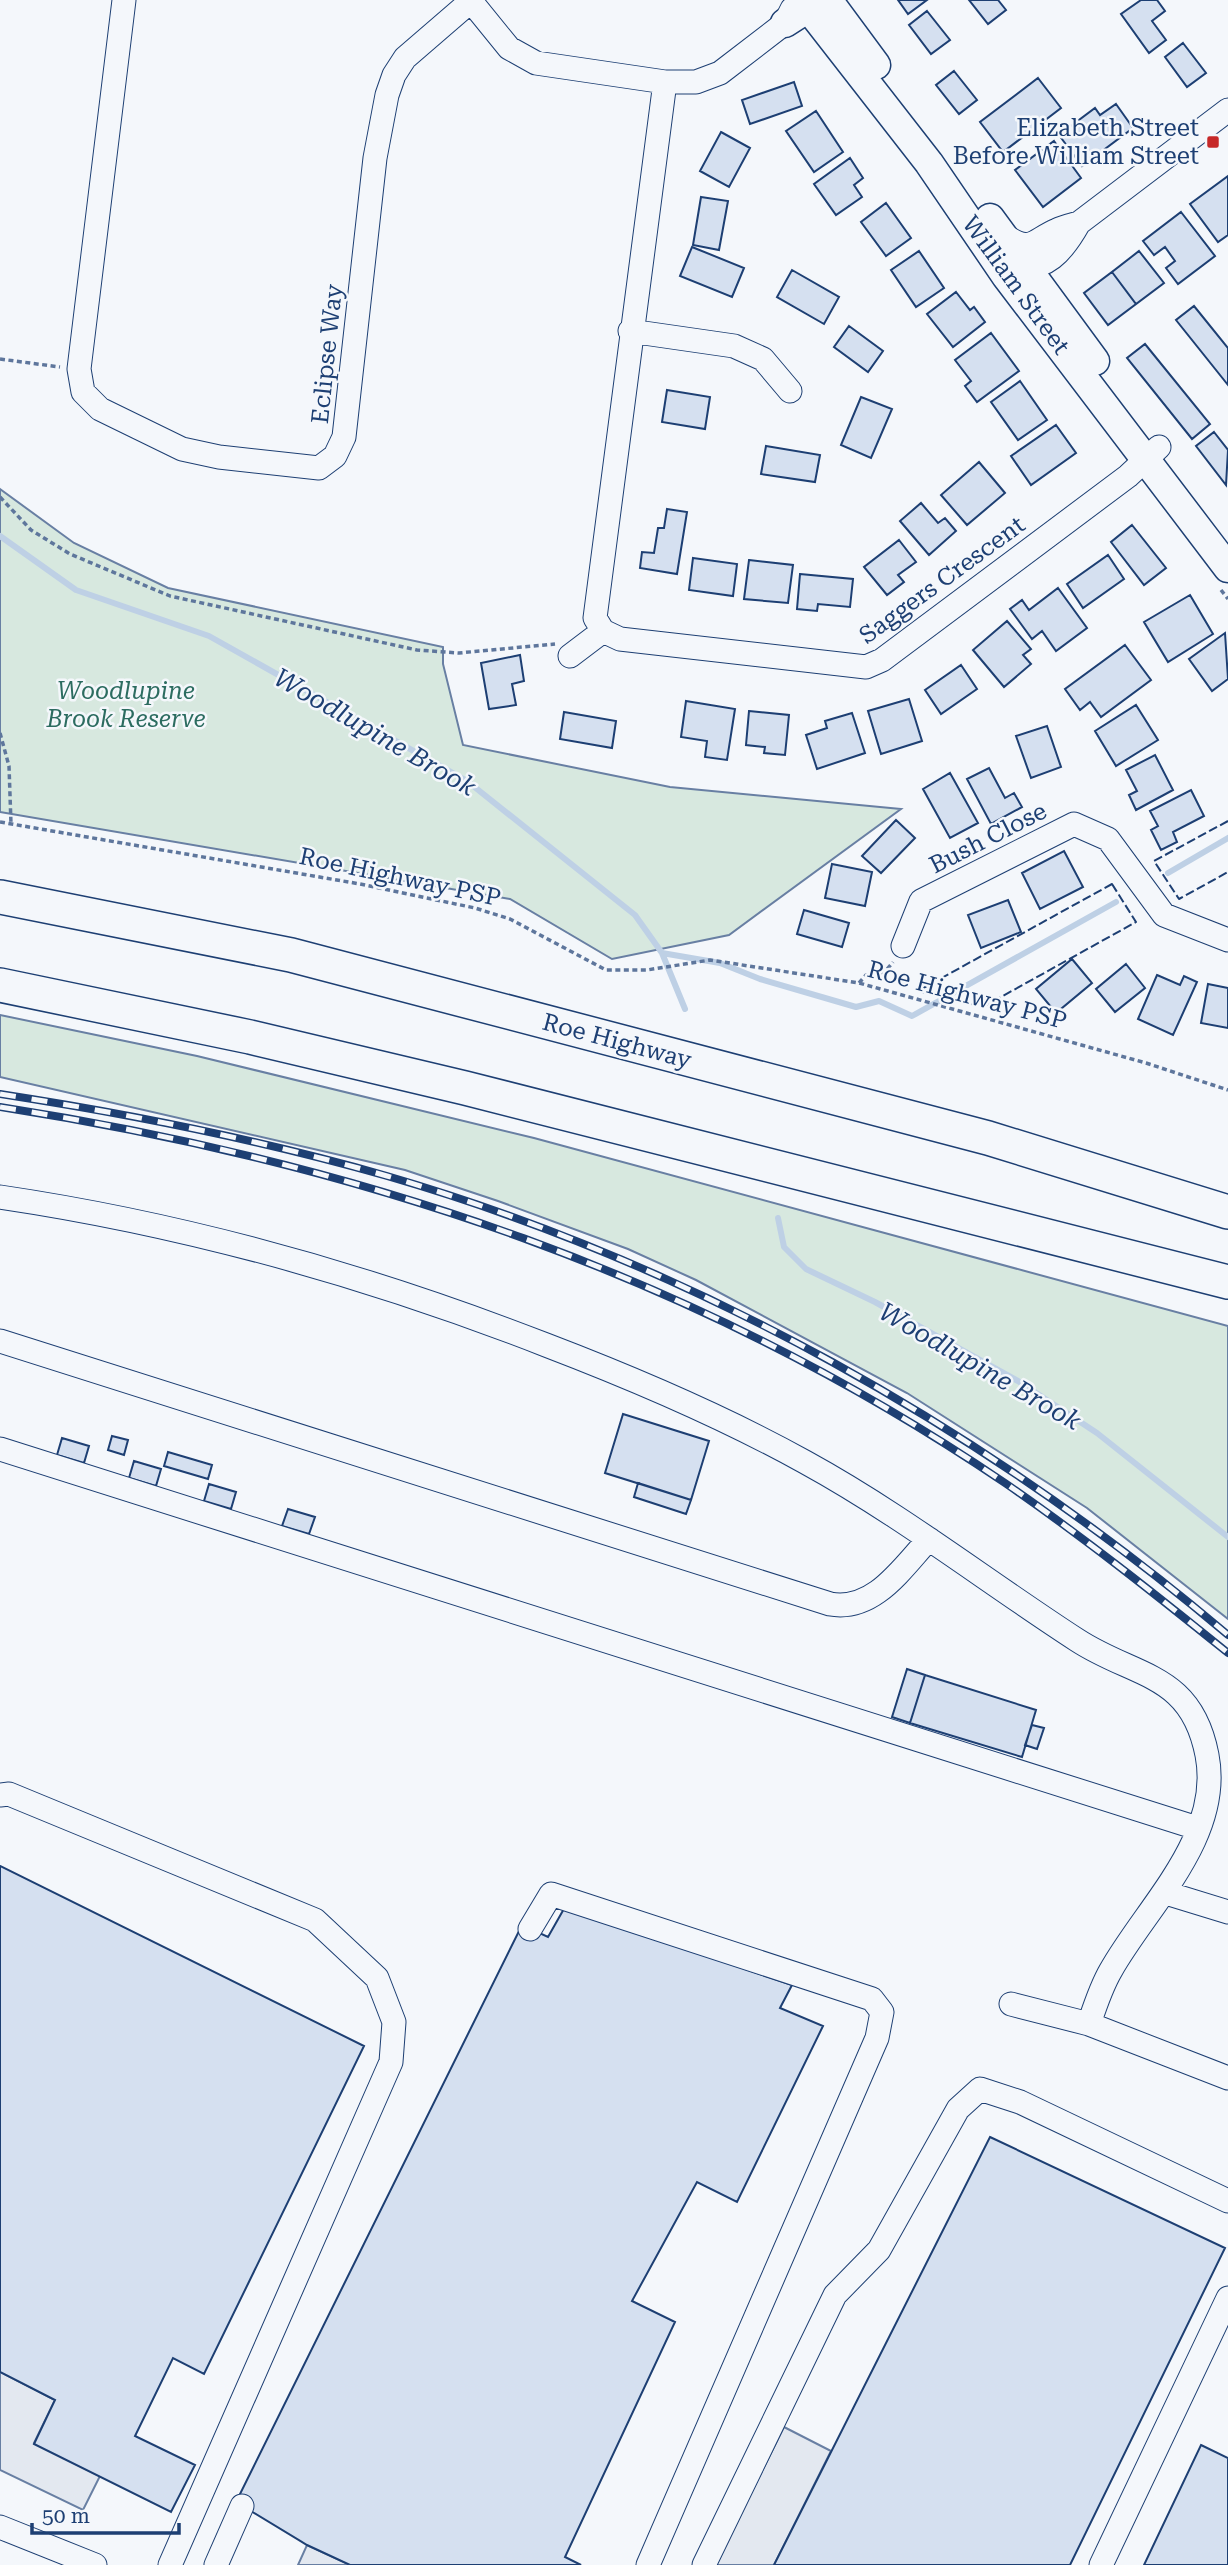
<svg xmlns="http://www.w3.org/2000/svg" width="1228" height="2565" font-family="'Roboto Serif',serif">
	<rect width="100%" height="100%" fill="#f4f7fb"/>
	<path fill="#d7e8df" stroke="#687fa3" stroke-width="2" d="M 0,489 L 74,543 L 168,588 L 443,647 L 443,664 L 463,745 L 670,787 L 901,809 L 729,935 L 612,959 L 510,899 L 0,812 Z
		M 0,1015 L 197,1056 L 534,1138 L 1228,1326 L 1228,1619 L 1087,1508 L 907,1393 L 696,1280 L 628,1249 L 498,1201 L 405,1170 L 0,1077 Z"/>
	<path fill="#e3e8f0" stroke="#687fa3" stroke-width="2" d="M 0,2372 L 55,2400 L 34,2443 L 100,2476 L 83,2510 L 0,2470 Z
		M 784,2427 L 831,2451 L 774,2565 L 715,2565 Z
		M 307,2545 L 350,2565 L 298,2565 Z"/>
	<g fill="none" stroke-linecap="round" stroke-linejoin="round">
		<path stroke="#bed0e5" stroke-width="6" d="M 0,536 L 76,590 L 209,636 L 467,781 L 635,915 L 662,953 L 685,1009
			M 1168,873 L 1228,838
			M 662,953 L 720,963 L 760,979 L 856,1007 L 879,1001 L 912,1016 L 1116,902
			M 778,1218 L 784,1247 L 806,1269 L 875,1302 L 1018,1381 L 1097,1433 L 1228,1537"/>
	</g>
	<path fill="#d5e0f0" stroke="#1d3f73" stroke-width="2" d="M 898,0 L 927,0 L 908,14 Z
		M 969,0 L 998,0 L 1006,10 L 988,24 Z
		M 1141,0 L 1157,0 L 1165,11 L 1152,21 L 1166,40 L 1149,53 L 1121,14 Z
		M 927,11 L 950,40 L 931,54 L 909,25 Z
		M 1183,43 L 1206,73 L 1187,87 L 1165,57 Z
		M 954,71 L 977,100 L 959,114 L 936,85 Z
		M 1038,78 L 1061,108 L 1003,152 L 980,122 Z
		M 794,82 L 802,106 L 750,124 L 742,100 Z
		M 1116,104 L 1133,128 L 1082,166 L 1059,135 L 1095,108 L 1100,115 Z
		M 816,111 L 843,152 L 814,172 L 786,131 Z
		M 721,132 L 750,148 L 729,187 L 700,171 Z
		M 1054,141 L 1081,178 L 1043,207 L 1015,170 Z
		M 850,158 L 863,178 L 854,185 L 862,197 L 836,215 L 814,184 Z
		M 1228,176 L 1228,235 L 1218,242 L 1190,204 Z
		M 701,197 L 728,201 L 719,250 L 693,245 Z
		M 886,203 L 911,238 L 886,256 L 861,222 Z
		M 1181,212 L 1215,256 L 1178,284 L 1166,268 L 1175,261 L 1165,247 L 1154,255 L 1143,241 Z
		M 692,247 L 744,268 L 732,297 L 680,276 Z
		M 919,251 L 944,288 L 916,307 L 891,270 Z
		M 1139,251 L 1164,283 L 1136,304 L 1112,272 Z
		M 792,270 L 839,297 L 824,324 L 777,297 Z
		M 1112,272 L 1136,304 L 1108,325 L 1084,293 Z
		M 956,292 L 970,310 L 974,307 L 985,322 L 953,347 L 927,314 Z
		M 1194,306 L 1228,348 L 1228,385 L 1176,320 Z
		M 849,326 L 883,351 L 868,372 L 834,347 Z
		M 991,333 L 1019,371 L 977,402 L 965,386 L 971,381 L 955,360 Z
		M 1145,344 L 1210,424 L 1192,439 L 1127,358 Z
		M 1020,381 L 1047,420 L 1018,440 L 991,402 Z
		M 667,390 L 710,397 L 705,429 L 662,422 Z
		M 861,397 L 892,409 L 871,458 L 841,445 Z
		M 1056,425 L 1076,453 L 1031,485 L 1011,456 Z
		M 1214,432 L 1228,450 L 1226,485 L 1196,446 Z
		M 766,446 L 820,455 L 815,482 L 761,474 Z
		M 979,462 L 1005,493 L 967,525 L 941,495 Z
		M 921,503 L 938,523 L 945,518 L 956,531 L 929,555 L 900,521 Z
		M 667,509 L 687,512 L 677,574 L 640,568 L 642,552 L 654,553 L 658,528 L 664,528 Z
		M 1132,525 L 1166,568 L 1144,585 L 1111,542 Z
		M 899,540 L 916,562 L 898,575 L 904,582 L 887,595 L 864,567 Z
		M 1108,555 L 1124,579 L 1083,608 L 1067,584 Z
		M 693,558 L 737,564 L 733,596 L 689,590 Z
		M 749,560 L 793,565 L 788,603 L 744,599 Z
		M 800,574 L 853,579 L 850,607 L 818,604 L 817,611 L 797,609 Z
		M 1058,588 L 1087,628 L 1056,651 L 1042,631 L 1032,639 L 1010,609 L 1022,600 L 1029,610 Z
		M 1190,595 L 1213,634 L 1168,662 L 1144,622 Z
		M 1007,621 L 1031,649 L 1023,655 L 1031,664 L 1004,687 L 973,650 Z
		M 1225,633 L 1228,679 L 1212,691 L 1189,659 Z
		M 1125,645 L 1151,680 L 1101,717 L 1090,702 L 1080,710 L 1065,689 Z
		M 520,655 L 524,681 L 512,684 L 516,705 L 489,709 L 481,663 Z
		M 961,665 L 977,689 L 941,714 L 925,690 Z
		M 909,699 L 922,741 L 881,754 L 868,711 Z
		M 686,701 L 735,709 L 727,760 L 705,757 L 707,741 L 681,737 Z
		M 1136,705 L 1158,740 L 1116,766 L 1095,731 Z
		M 749,711 L 789,715 L 785,755 L 764,753 L 765,747 L 746,745 Z
		M 564,712 L 616,721 L 612,748 L 560,739 Z
		M 852,713 L 865,753 L 817,769 L 806,735 L 827,728 L 825,721 Z
		M 1047,726 L 1061,767 L 1031,778 L 1016,736 Z
		M 1155,755 L 1173,790 L 1136,810 L 1129,795 L 1137,791 L 1126,770 Z
		M 989,768 L 1005,798 L 1014,793 L 1022,807 L 991,824 L 967,779 Z
		M 950,773 L 978,823 L 950,838 L 923,789 Z
		M 1191,790 L 1204,816 L 1173,832 L 1177,842 L 1161,850 L 1151,830 L 1158,826 L 1150,811 Z
		M 896,820 L 915,838 L 881,873 L 862,856 Z
		M 1064,851 L 1083,887 L 1040,909 L 1022,873 Z
		M 832,864 L 872,872 L 865,906 L 825,898 Z
		M 1008,900 L 1021,932 L 981,948 L 968,915 Z
		M 804,910 L 849,923 L 842,947 L 797,934 Z
		M 1072,959 L 1092,983 L 1056,1013 L 1036,989 Z
		M 1126,964 L 1145,988 L 1115,1012 L 1096,989 Z
		M 1157,975 L 1180,985 L 1184,976 L 1197,982 L 1173,1035 L 1138,1019 Z
		M 1208,984 L 1228,988 L 1228,1028 L 1201,1023 Z
		M 623,1414 L 709,1441 L 691,1500 L 605,1473 Z
		M 112,1436 L 128,1440 L 124,1455 L 108,1450 Z
		M 62,1438 L 89,1446 L 84,1463 L 57,1455 Z
		M 168,1452 L 212,1465 L 208,1479 L 164,1466 Z
		M 134,1461 L 161,1469 L 156,1486 L 129,1478 Z
		M 638,1483 L 691,1500 L 686,1514 L 634,1497 Z
		M 209,1484 L 236,1492 L 231,1509 L 204,1501 Z
		M 288,1509 L 315,1517 L 309,1534 L 282,1526 Z
		M 907,1669 L 925,1675 L 910,1723 L 892,1717 Z
		M 925,1675 L 1036,1710 L 1022,1757 L 910,1723 Z
		M 1032,1725 L 1044,1728 L 1037,1749 L 1025,1745 Z
		M 0,1866 L 364,2046 L 204,2374 L 173,2358 L 135,2436 L 195,2465 L 171,2512 L 34,2444 L 55,2400 L 0,2372 Z
		M 565,1907 L 792,1985 L 780,2008 L 823,2026 L 737,2202 L 697,2182 L 632,2301 L 675,2322 L 565,2557 L 581,2565 L 350,2565 L 307,2545 L 236,2502 L 522,1925 L 548,1937 Z
		M 990,2137 L 1225,2248 L 1070,2565 L 774,2565 Z
		M 1201,2445 L 1228,2458 L 1228,2565 L 1144,2565 Z"/>
	<g fill="none" stroke-linecap="round" stroke-linejoin="round">
		<g stroke="#1d3f73" stroke-width="25">
			<path id="minor" d="M 124,0 L 79,369 L 83,392 L 100,409 L 182,449 L 219,457 L 319,468 L 335,456 L 344,437 L 375,158 L 387,95 L 394,75 L 405,58 L 471,1
				M 470,0 L 509,48 L 536,63 L 665,82 L 696,82 L 720,73 L 785,23 L 792,9
				M 665,82 L 595,618 L 603,631 L 620,639 L 866,667 L 882,660 L 1128,476 L 1159,447
				M 1001,233 C 1032,255 1031,241 1057,230 C 1063,227 1072,225 1079,223 L 1228,110
				M 1012,264 C 1045,275 1064,250 1079,223
				M 630,331 L 734,346 L 763,359 L 790,391
				M 570,656 L 603,631
				M 903,946 L 921,901 L 1074,824 L 1108,839 L 1164,915 L 1228,940
				M 0,1197 C 189,1225 369,1276 546,1345 C 635,1379 722,1416 805,1462 C 900,1514 986,1581 1077,1640 C 1135,1678 1191,1672 1207,1755 C 1223,1837 1147,1906 1111,1970 C 1101,1987 1095,2006 1089,2024 L 1228,2078
				M 0,1341 L 830,1604 C 874,1612 902,1568 929,1539
				M 0,1449 L 1197,1828
				M 0,1795 L 9,1794 L 315,1920 L 377,1978 L 394,2022 L 391,2062 L 170,2565
				M 1166,1893 L 1228,1912
				M 530,1929 L 551,1894 L 872,1999 L 882,2012 L 877,2038 L 648,2565
				M 1011,2004 L 1089,2024
				M 0,2527 L 95,2565
				M 216,2565 L 242,2506
				M 704,2565 L 835,2295 L 879,2250 L 958,2109 L 980,2089 L 1020,2102 L 1228,2201
				M 1101,2565 L 1228,2298"/>
		</g>
		<g stroke="#1d3f73" stroke-width="31">
			<path id="major" d="M 802,0 L 929,163 L 1006,276 L 1228,568
				M 828,0 L 876,65
				M 785,23 L 799,14 L 804,0
				M 990,218 L 1095,361"/>
		</g>
		<g stroke="#1d3f73" stroke-width="36">
			<path id="highway" d="M 0,897 L 291,955 L 988,1138 L 1228,1212
				M 0,985 L 250,1037 L 465,1088 L 1228,1282"/>
		</g>
		<path stroke="#5e769c" stroke-width="3.5" stroke-dasharray="5 3.5" stroke-linecap="butt" d="M 0,359 L 60,367
			M 0,497 L 31,530 L 70,554 L 170,596 L 417,650 L 459,653 L 555,644
			M 1221,590 L 1228,599
			M 0,733 L 9,766 L 11,824
			M 0,822 L 360,884 L 475,908 L 510,919 L 606,970 L 647,970 L 710,960 L 859,983 L 1146,1063 L 1228,1090
			M 859,983 L 866,975 L 884,973 L 893,962"/>
		<use href="#minor" stroke="#f4f7fb" stroke-width="23"/>
		<use href="#major" stroke="#f4f7fb" stroke-width="28"/>
		<use href="#highway" stroke="#f4f7fb" stroke-width="33"/>
		<g stroke="#1d3f73" stroke-width="8">
			<path id="rail" d="M 0,1094 C 130,1114 261,1140 387,1176 C 694,1265 985,1429 1228,1635
				M 0,1107 C 362,1163 700,1276 1005,1483 C 1082,1536 1155,1594 1228,1653"/>
		</g>
		<use href="#rail" stroke="#f4f7fb" stroke-width="5" stroke-dasharray="16" stroke-linecap="butt"/>
		<path stroke="#1d3f73" stroke-width="2" stroke-dasharray="9 3.5" stroke-linecap="butt" d="M 1228,821 L 1154,861 L 1179,899 L 1228,872
			M 1112,884 L 1136,922 L 983,1007 L 918,991 Z"/>
	</g>
	<rect fill="#c62828" stroke="#f4f7fb" stroke-width="2.5" x="1206" y="135" width="14" height="14" rx="3.5"/>
	<g text-anchor="middle" stroke-width="5" stroke-linejoin="round" paint-order="stroke">
		<g font-size="24" fill="#1d3f73" stroke="#f4f7fb" text-anchor="end">
			<text x="1199" y="136">Elizabeth Street<tspan x="1199" dy="28">Before William Street</tspan></text>
		</g>
		<g font-size="24" fill="#1d3f73" stroke="#f4f7fb">
			<text transform="translate(1016 285) rotate(54)" y="8">William Street</text>
			<text transform="translate(327 354) rotate(-84)" y="8">Eclipse Way</text>
			<text transform="translate(942 580) rotate(-36)" y="8">Saggers Crescent</text>
			<text transform="translate(988 838) rotate(-27)" y="8">Bush Close</text>
			<text transform="translate(400 877) rotate(12)" y="8">Roe Highway PSP</text>
			<text transform="translate(967 995) rotate(15)" y="8">Roe Highway PSP</text>
			<text transform="translate(617 1041) rotate(15)" y="8">Roe Highway</text>
		</g>
		<g font-size="24" font-style="italic" fill="#2c6c60" stroke="#f4f7fb">
			<text x="126" y="699">Woodlupine<tspan x="126" dy="28">Brook Reserve</tspan></text>
		</g>
		<g font-size="26" font-style="italic" fill="#1d3f73" stroke="#f4f7fb">
			<text transform="translate(375 732) rotate(30)" y="9">Woodlupine Brook</text>
			<text transform="translate(980 1366) rotate(30)" y="9">Woodlupine Brook</text>
		</g>
	</g>
	<path d="M32 2523v10h147v-10" fill="none" stroke="#1d3f73" stroke-width="3.5"/>
	<text x="42" y="2523" font-size="21" fill="#1d3f73" stroke="#f4f7fb" stroke-width="5" paint-order="stroke">50 m</text>
</svg>
